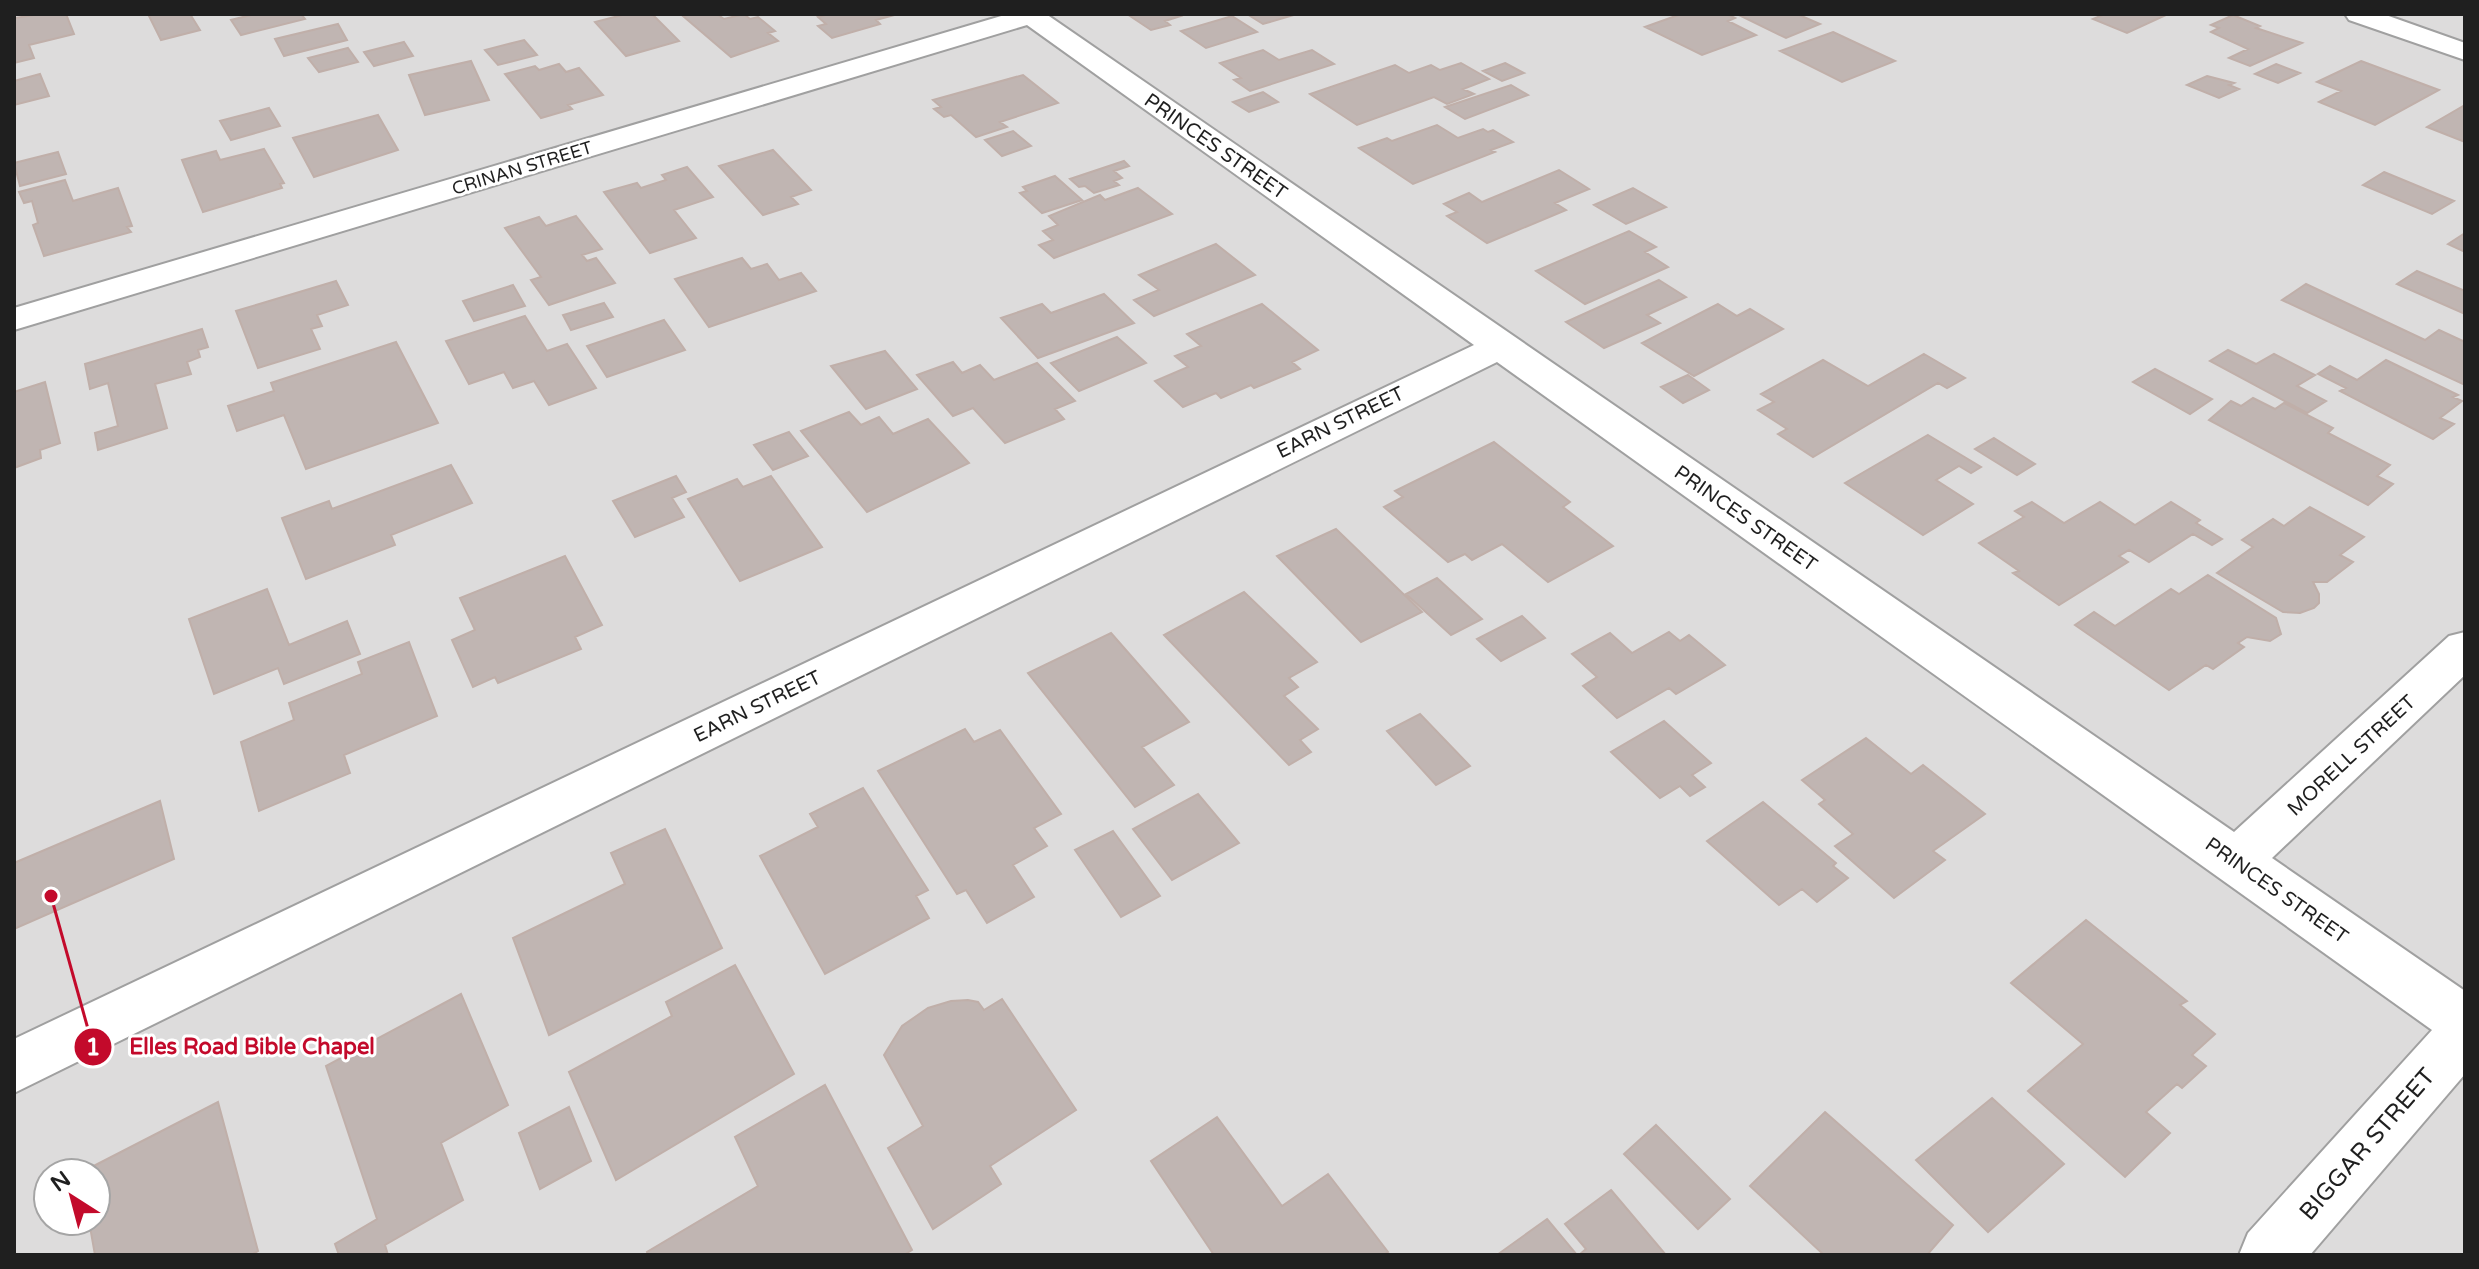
<svg xmlns="http://www.w3.org/2000/svg" width="2479" height="1269" font-family="'Varela Round',sans-serif">
	<rect width="100%" height="100%" fill="#efeae6"/>
	<path fill="#dddcdc" fill-rule="evenodd" d="M 14,14 L 2465,14 L 2465,1255 L 14,1255 ZM 48,1173 L 96,1173 L 96,1221 L 48,1221 Z"/>
	<path fill="#c0b5b2" stroke="#c0afa9" stroke-width="2" d="M 41,14 L 66,14 L 74,34 L 29,45 L 34,58 L 14,63 L 14,18 Z
		M 148,14 L 190,14 L 200,30 L 161,40 Z
		M 255,14 L 301,14 L 305,19 L 241,35 L 231,20 Z
		M 626,14 L 652,14 L 679,41 L 626,56 L 595,22 Z
		M 692,14 L 717,14 L 724,19 L 744,14 L 750,19 L 758,17 L 775,31 L 768,33 L 778,41 L 731,57 L 683,16 Z
		M 829,14 L 898,14 L 876,20 L 880,24 L 832,38 L 818,26 L 826,24 L 818,17 Z
		M 1127,14 L 1178,14 L 1181,16 L 1165,21 L 1170,25 L 1151,30 Z
		M 1247,14 L 1297,14 L 1263,24 Z
		M 1681,14 L 1727,14 L 1735,18 L 1728,21 L 1756,35 L 1702,55 L 1645,27 Z
		M 1737,14 L 1797,14 L 1820,24 L 1786,38 Z
		M 2105,14 L 2168,14 L 2127,33 L 2093,19 Z
		M 2233,15 L 2260,26 L 2256,28 L 2302,43 L 2250,66 L 2229,58 L 2248,49 L 2211,32 L 2219,28 L 2211,25 Z
		M 1232,16 L 1257,32 L 1206,48 L 1181,31 Z
		M 338,24 L 347,40 L 284,56 L 275,39 Z
		M 1833,32 L 1895,61 L 1842,82 L 1780,51 Z
		M 524,40 L 537,55 L 498,65 L 485,50 Z
		M 404,42 L 413,56 L 374,66 L 364,52 Z
		M 348,48 L 358,62 L 319,72 L 308,58 Z
		M 1263,50 L 1279,60 L 1312,50 L 1334,64 L 1250,91 L 1234,80 L 1241,78 L 1220,63 Z
		M 471,61 L 489,100 L 425,115 L 409,75 Z
		M 2361,61 L 2439,90 L 2375,125 L 2319,102 L 2341,91 L 2317,82 Z
		M 1461,63 L 1489,79 L 1463,89 L 1474,94 L 1447,104 L 1434,97 L 1357,125 L 1310,94 L 1395,65 L 1409,73 L 1431,65 L 1440,70 Z
		M 1505,63 L 1524,73 L 1502,81 L 1483,71 Z
		M 559,64 L 566,72 L 579,68 L 603,95 L 568,105 L 572,109 L 541,118 L 505,74 L 535,66 L 539,70 Z
		M 2276,64 L 2300,73 L 2278,83 L 2255,74 Z
		M 40,74 L 49,96 L 14,105 L 14,81 Z
		M 1023,75 L 1058,103 L 1000,122 L 1007,127 L 976,137 L 951,115 L 944,117 L 934,109 L 941,107 L 933,100 Z
		M 2207,76 L 2234,83 L 2229,85 L 2239,89 L 2219,98 L 2187,85 Z
		M 1511,85 L 1528,95 L 1465,119 L 1445,107 Z
		M 1263,92 L 1278,102 L 1249,112 L 1233,102 Z
		M 2465,105 L 2465,142 L 2427,127 Z
		M 269,108 L 280,126 L 231,140 L 220,121 Z
		M 378,115 L 398,150 L 314,177 L 293,138 Z
		M 1437,125 L 1458,138 L 1483,129 L 1488,132 L 1493,130 L 1513,142 L 1491,150 L 1495,152 L 1413,184 L 1359,148 L 1387,138 L 1392,141 Z
		M 1013,131 L 1031,146 L 1002,156 L 985,140 Z
		M 264,149 L 284,183 L 280,184 L 282,188 L 203,212 L 182,160 L 216,151 L 220,160 Z
		M 773,150 L 811,190 L 791,197 L 798,204 L 763,215 L 719,166 Z
		M 58,152 L 66,174 L 20,186 L 14,163 Z
		M 1124,161 L 1129,166 L 1114,171 L 1122,178 L 1114,181 L 1119,185 L 1094,193 L 1085,186 L 1079,187 L 1070,179 Z
		M 687,167 L 713,197 L 674,210 L 696,238 L 650,253 L 604,192 L 637,183 L 641,188 L 666,180 L 662,175 Z
		M 1559,170 L 1589,189 L 1555,203 L 1566,210 L 1487,243 L 1447,216 L 1457,212 L 1444,204 L 1469,193 L 1482,202 Z
		M 2384,172 L 2454,201 L 2432,214 L 2363,185 Z
		M 1055,176 L 1082,200 L 1042,213 L 1020,193 L 1027,191 L 1023,187 Z
		M 65,180 L 73,201 L 118,188 L 132,226 L 127,227 L 131,232 L 44,256 L 33,225 L 38,223 L 32,201 L 24,203 L 19,192 Z
		M 1138,188 L 1172,214 L 1054,258 L 1039,245 L 1053,240 L 1043,231 L 1058,225 L 1049,216 L 1100,195 L 1105,200 Z
		M 1633,188 L 1666,207 L 1626,224 L 1594,205 Z
		M 576,216 L 602,249 L 582,255 L 587,261 L 596,258 L 615,283 L 549,305 L 531,280 L 541,277 L 505,228 L 539,217 L 546,226 Z
		M 1629,231 L 1656,247 L 1645,252 L 1668,267 L 1585,304 L 1536,271 Z
		M 2465,233 L 2465,252 L 2448,244 Z
		M 1216,244 L 1255,275 L 1154,316 L 1134,300 L 1159,290 L 1139,275 Z
		M 742,258 L 751,269 L 767,264 L 779,280 L 801,273 L 816,291 L 709,327 L 675,279 Z
		M 2417,271 L 2465,291 L 2465,314 L 2397,284 Z
		M 1659,280 L 1686,297 L 1647,315 L 1660,323 L 1604,348 L 1566,322 Z
		M 336,281 L 348,305 L 317,315 L 322,326 L 311,329 L 320,349 L 258,368 L 236,311 Z
		M 2306,284 L 2425,340 L 2439,330 L 2465,342 L 2465,385 L 2282,300 Z
		M 513,285 L 525,306 L 474,321 L 463,301 Z
		M 1104,294 L 1134,323 L 1038,358 L 1001,318 L 1042,304 L 1051,313 Z
		M 604,303 L 613,317 L 571,330 L 563,315 Z
		M 1262,304 L 1318,350 L 1292,362 L 1300,369 L 1254,388 L 1251,385 L 1221,398 L 1216,393 L 1183,407 L 1155,381 L 1188,367 L 1175,356 L 1201,346 L 1187,334 Z
		M 1718,304 L 1737,316 L 1750,309 L 1783,329 L 1694,376 L 1642,343 Z
		M 525,316 L 547,351 L 567,344 L 596,388 L 549,405 L 534,381 L 513,388 L 504,372 L 469,384 L 446,341 Z
		M 664,320 L 685,350 L 607,377 L 587,346 Z
		M 202,329 L 208,347 L 198,350 L 200,357 L 187,362 L 191,374 L 155,384 L 167,428 L 98,450 L 95,433 L 118,426 L 108,383 L 90,389 L 85,364 Z
		M 1117,337 L 1146,363 L 1079,391 L 1051,363 Z
		M 396,342 L 438,423 L 306,469 L 284,415 L 237,431 L 228,406 L 274,391 L 271,383 Z
		M 2228,350 L 2256,364 L 2274,354 L 2315,375 L 2297,386 L 2326,401 L 2307,413 L 2210,361 Z
		M 885,351 L 917,389 L 866,409 L 831,366 Z
		M 1924,354 L 1965,378 L 1947,388 L 1938,383 L 1813,457 L 1778,434 L 1787,429 L 1758,410 L 1774,402 L 1761,394 L 1823,360 L 1868,386 Z
		M 2386,360 L 2458,395 L 2453,397 L 2462,401 L 2440,418 L 2454,424 L 2433,439 L 2340,391 L 2346,388 L 2318,374 L 2330,366 L 2357,380 Z
		M 953,362 L 962,373 L 980,365 L 994,380 L 1037,363 L 1075,401 L 1055,409 L 1064,419 L 1005,443 L 973,408 L 953,416 L 917,375 Z
		M 2155,369 L 2212,399 L 2190,414 L 2133,382 Z
		M 1688,375 L 1709,390 L 1683,403 L 1661,387 Z
		M 45,382 L 60,443 L 40,450 L 41,458 L 14,468 L 14,392 Z
		M 2253,398 L 2275,409 L 2284,403 L 2333,428 L 2328,433 L 2390,465 L 2377,476 L 2393,484 L 2368,505 L 2209,420 L 2231,401 L 2241,406 Z
		M 849,412 L 861,425 L 879,417 L 893,434 L 928,419 L 969,463 L 867,512 L 801,431 Z
		M 789,432 L 808,456 L 773,470 L 754,445 Z
		M 1928,435 L 1981,467 L 1971,473 L 1959,466 L 1936,480 L 1973,504 L 1923,535 L 1845,483 Z
		M 1994,438 L 2035,464 L 2017,475 L 1975,449 Z
		M 1494,442 L 1570,502 L 1563,507 L 1613,546 L 1548,582 L 1502,544 L 1472,560 L 1465,554 L 1448,562 L 1384,507 L 1403,497 L 1395,491 Z
		M 451,465 L 472,503 L 391,535 L 395,545 L 306,579 L 282,518 L 329,501 L 332,509 Z
		M 676,476 L 686,492 L 672,498 L 684,517 L 635,537 L 613,501 Z
		M 771,476 L 822,547 L 740,581 L 688,499 L 737,479 L 743,487 Z
		M 2032,502 L 2064,523 L 2100,502 L 2135,525 L 2171,502 L 2200,520 L 2196,523 L 2222,539 L 2212,545 L 2193,534 L 2149,562 L 2129,550 L 2119,556 L 2128,562 L 2059,605 L 2013,573 L 2019,571 L 1979,543 L 2024,517 L 2015,511 Z
		M 2310,507 L 2364,537 L 2340,555 L 2353,562 L 2327,582 L 2313,582 L 2319,594 L 2319,603 L 2314,608 L 2300,613 L 2283,612 L 2217,573 L 2253,547 L 2242,540 L 2273,519 L 2284,526 Z
		M 1336,529 L 1422,612 L 1361,642 L 1277,556 Z
		M 565,556 L 602,625 L 575,637 L 581,649 L 498,683 L 495,677 L 473,687 L 452,640 L 475,630 L 460,598 Z
		M 2208,575 L 2276,618 L 2281,634 L 2270,641 L 2247,637 L 2238,643 L 2244,647 L 2213,669 L 2206,665 L 2169,690 L 2075,625 L 2094,612 L 2115,626 L 2171,589 L 2179,594 Z
		M 1437,578 L 1482,619 L 1451,635 L 1406,594 Z
		M 267,589 L 289,645 L 347,621 L 360,654 L 284,684 L 278,668 L 214,694 L 189,619 Z
		M 1244,592 L 1317,662 L 1289,678 L 1298,687 L 1284,696 L 1318,729 L 1300,740 L 1311,752 L 1289,765 L 1164,635 Z
		M 1522,616 L 1545,638 L 1501,661 L 1477,639 Z
		M 1669,632 L 1680,641 L 1689,635 L 1725,665 L 1676,694 L 1669,688 L 1617,718 L 1583,686 L 1597,677 L 1572,654 L 1610,633 L 1632,653 Z
		M 1111,633 L 1189,722 L 1142,747 L 1174,785 L 1135,807 L 1028,673 Z
		M 409,642 L 437,716 L 344,755 L 350,773 L 259,811 L 241,742 L 294,720 L 289,703 L 362,674 L 358,662 Z
		M 1420,714 L 1470,766 L 1436,785 L 1387,731 Z
		M 1664,721 L 1711,763 L 1692,775 L 1705,787 L 1690,796 L 1680,786 L 1660,798 L 1611,752 Z
		M 965,729 L 974,742 L 1000,730 L 1061,814 L 1034,828 L 1047,846 L 1013,865 L 1034,897 L 987,923 L 966,890 L 957,894 L 878,771 Z
		M 1866,738 L 1911,774 L 1923,765 L 1985,814 L 1933,851 L 1945,860 L 1894,898 L 1835,846 L 1853,834 L 1819,804 L 1825,800 L 1802,780 Z
		M 863,788 L 928,890 L 916,896 L 929,918 L 825,974 L 760,856 L 818,827 L 810,814 Z
		M 1198,794 L 1239,843 L 1172,880 L 1133,829 Z
		M 160,801 L 174,859 L 14,929 L 14,863 Z
		M 1763,802 L 1836,863 L 1833,866 L 1848,878 L 1817,902 L 1802,889 L 1779,905 L 1707,841 Z
		M 665,829 L 722,948 L 549,1035 L 513,938 L 625,884 L 611,853 Z
		M 1113,831 L 1160,896 L 1121,917 L 1075,850 Z
		M 2086,920 L 2187,1001 L 2180,1005 L 2215,1034 L 2192,1055 L 2206,1066 L 2182,1088 L 2177,1084 L 2146,1112 L 2170,1133 L 2125,1177 L 2028,1091 L 2083,1044 L 2011,983 Z
		M 735,965 L 794,1074 L 616,1180 L 569,1072 L 672,1016 L 666,1002 Z
		M 461,994 L 508,1105 L 441,1143 L 463,1200 L 385,1245 L 388,1255 L 339,1255 L 335,1244 L 377,1219 L 326,1066 Z
		M 1002,999 L 1076,1110 L 990,1166 L 1001,1184 L 933,1229 L 888,1148 L 923,1126 L 884,1055 L 902,1026 L 928,1008 L 951,1001 L 968,1000 L 978,1002 L 984,1010 Z
		M 825,1085 L 912,1250 L 904,1255 L 648,1255 L 647,1252 L 758,1186 L 735,1137 Z
		M 1992,1098 L 2064,1164 L 1988,1232 L 1916,1160 Z
		M 218,1102 L 258,1251 L 251,1255 L 95,1255 L 89,1221 L 96,1221 L 96,1173 L 80,1173 Z
		M 569,1107 L 591,1161 L 540,1189 L 519,1133 Z
		M 1825,1112 L 1953,1225 L 1927,1255 L 1824,1255 L 1750,1186 Z
		M 1217,1117 L 1282,1206 L 1328,1174 L 1388,1252 L 1383,1255 L 1214,1255 L 1151,1161 Z
		M 1656,1125 L 1730,1199 L 1698,1229 L 1624,1154 Z
		M 1611,1190 L 1666,1255 L 1579,1255 L 1586,1249 L 1565,1224 Z
		M 1547,1219 L 1577,1255 L 1497,1255 Z"/>
	<g fill="none" stroke-linecap="round" stroke-linejoin="round">
		<g stroke="#a0a0a0" stroke-width="4">
			<path id="street" d="M 1008,14 L 1046,14 L 2234,832 L 2449,636 L 2465,632 L 2465,675 L 2272,858 L 2465,991 L 2465,1074 L 2310,1255 L 2239,1255 L 2248,1233 L 2432,1030 L 1497,362 L 14,1093 L 14,1039 L 1474,345 L 1027,25 L 14,330 L 14,308 Z
				M 2345,14 L 2383,14 L 2465,43 L 2465,60 L 2349,20 Z"/>
		</g>
		<use href="#street" fill="#fff" fill-rule="evenodd"/>
	</g>
	<g text-anchor="middle" stroke-width="6" stroke-linejoin="round" paint-order="stroke">
		<g font-size="18" fill="#1f1f1f" stroke="#fff">
			<text transform="translate(522 168) rotate(-17)" y="6">CRINAN STREET</text>
		</g>
		<g font-size="20" fill="#1f1f1f" stroke="#fff">
			<text transform="translate(1216 146) rotate(35)" y="7">PRINCES STREET</text>
			<text transform="translate(1340 422) rotate(-26)" y="7">EARN STREET</text>
			<text transform="translate(1746 518) rotate(35)" y="7">PRINCES STREET</text>
			<text transform="translate(757 706) rotate(-26)" y="7">EARN STREET</text>
			<text transform="translate(2351 755) rotate(-43)" y="7">MORELL STREET</text>
			<text transform="translate(2277 890) rotate(35)" y="7">PRINCES STREET</text>
		</g>
		<g font-size="24" fill="#1f1f1f" stroke="#fff">
			<text transform="translate(2367 1144) rotate(-49)" y="8">BIGGAR STREET</text>
		</g>
	</g>
	<path fill="none" stroke="#c30a2b" stroke-width="3" d="M51 896L93 1047"/>
	<g fill="#c30a2b" stroke="#fff" stroke-width="3">
		<circle cx="51" cy="896" r="8"/>
		<circle cx="93" cy="1047" r="20"/>
	</g>
	<g font-size="24" text-anchor="middle" font-weight="bold" fill="#fff">
		<text x="93" y="1055">1</text>
	</g>
	<g font-size="22" text-anchor="middle" font-weight="bold" fill="#c30a2b" stroke="#fff" stroke-width="6" stroke-linejoin="round" paint-order="stroke">
		<text x="252" y="1054">Elles Road Bible Chapel</text>
	</g>
	<rect width="2479" height="1269" fill="none" stroke="#1f1f1f" stroke-width="32"/>
	<g transform="translate(72 1197) rotate(324)"><circle r="38" fill="#ffffff" stroke="#a5a5a5" stroke-width="2"/>
	<path d="M0-6L14 30L0 20L-14 30Z" fill="#c30a2b"/>
	<text y="-12" font-size="22" font-weight="bold" text-anchor="middle" fill="#1f1f1f">N</text>
	</g>
</svg>
